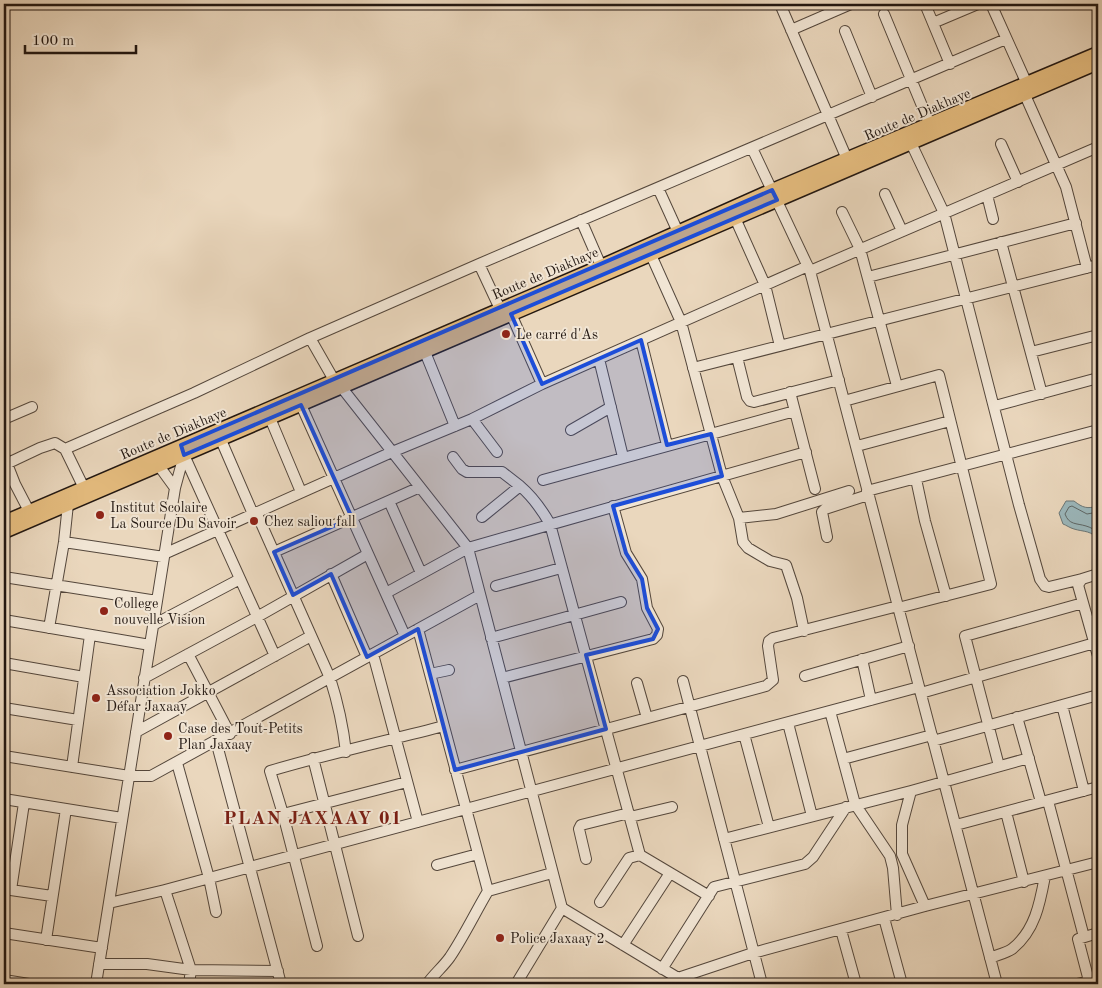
<svg xmlns="http://www.w3.org/2000/svg" width="1102" height="988" font-family="'Old Standard TT',serif">
	<rect width="100%" height="100%" fill="#ead7bd"/>
	<filter id="stains"><feTurbulence type="fractalNoise" baseFrequency=".004" numOctaves="4"/><feColorMatrix values="0 0 0 0 .2 0 0 0 0 .09 0 0 0 0 .02 0 0 0 .5 -.17"/></filter>
	<radialGradient id="worn" r=".72"><stop offset=".6" stop-color="#630" stop-opacity="0"/><stop offset="1" stop-color="#630" stop-opacity=".3"/></radialGradient>
	<path fill="#9bb7bb" stroke="#6b7777" d="M 1066,501 L 1074,501 C 1083,508 1087,509 1098,506 L 1098,541 C 1093,530 1083,532 1074,529 C 1070,528 1066,525 1063,524 L 1059,513 Z"/>
	<g fill="none" stroke-linecap="round" stroke-linejoin="round">
		<path stroke="#5e6766" stroke-width="1" d="M 1098,512 L 1087,514 L 1072,506 L 1069,507 L 1065,514 C 1069,525 1076,523 1086,526 C 1090,527 1095,530 1098,532"/>
		<g stroke="#54473c" stroke-width="12">
			<path id="minor" d="M 780,4 L 847,159
				M 925,4 L 950,64
				M 991,4 L 1027,84
				M 884,14 L 930,125
				M 933,23 L 978,4
				M 791,30 L 851,4
				M 845,31 L 872,97
				M 1025,95 L 1066,187 L 1087,268
				M 911,143 L 944,213 L 1019,505 L 1040,579 L 1045,586 L 1049,587 L 1082,579
				M 1001,144 L 1018,182
				M 752,148 L 810,271 L 997,984
				M 658,188 L 678,232
				M 885,194 L 902,231
				M 987,195 L 993,219
				M 842,212 L 860,249 L 897,386
				M 735,218 L 765,285 L 780,346
				M 581,220 L 601,266
				M 1001,242 L 1042,394
				M 651,255 L 681,322 L 722,476 L 739,518 L 743,542 L 748,548 L 770,561 L 786,565 L 797,598 L 804,631
				M 479,264 L 500,309
				M 810,271 L 1098,147
				M 868,277 L 1076,223
				M 511,314 L 542,384
				M 310,338 L 334,380
				M 641,340 L 667,445
				M 425,352 L 455,426
				M 1031,352 L 1098,335
				M 737,357 L 747,397 L 750,401 L 754,402 L 839,380
				M 599,359 L 623,457
				M 693,368 L 1098,265
				M 342,388 L 468,548 L 562,908 L 678,978
				M 790,392 L 815,489
				M 844,401 L 939,375 L 991,584 L 898,608
				M 301,405 L 405,636
				M 995,406 L 1098,378
				M 270,418 L 301,492
				M 4,419 L 32,407
				M 472,419 L 497,452
				M 571,430 L 611,407
				M 221,440 L 253,514
				M 857,446 L 950,421
				M 65,449 L 194,393 L 310,338 L 479,264 L 1006,39
				M 184,455 L 275,656
				M 4,456 L 15,484 L 29,511
				M 453,457 L 462,469 L 467,472 L 502,472 L 520,486
				M 157,459 L 159,466 L 175,488
				M 4,465 L 40,448 L 55,443 L 65,449 L 84,488
				M 916,479 L 925,521 L 946,596
				M 543,480 L 795,411
				M 867,491 L 1098,430
				M 389,501 L 421,573
				M 256,512 L 330,678 C 338,703 343,726 346,752
				M 482,517 L 520,486 C 533,497 542,510 550,524 L 640,855 L 709,896
				M 739,518 L 776,514 L 849,491
				M 827,537 L 822,512 L 825,509 L 868,495
				M 64,542 L 164,557
				M 274,552 L 420,487
				M 164,554 L 392,452 L 472,419 L 542,384 L 808,266
				M 331,574 L 367,657
				M 1098,574 L 1082,579 L 1078,585 L 1098,656
				M 4,577 L 157,601
				M 496,586 L 561,568
				M 386,593 L 468,548 L 806,452
				M 4,620 L 150,645
				M 153,625 L 240,579
				M 49,628 L 64,542 L 68,504
				M 418,629 L 488,891
				M 491,638 L 621,602
				M 188,654 L 230,734
				M 373,654 L 418,822
				M 862,659 L 871,700
				M 4,663 L 84,677
				M 430,674 L 449,670
				M 805,676 L 909,646
				M 144,678 L 257,617 L 368,554
				M 502,678 L 653,639 L 657,635 L 658,629 L 647,608 L 642,579 L 626,553 L 613,506
				M 683,681 L 762,984
				M 637,683 L 647,718
				M 921,693 L 1098,642
				M 1062,705 L 1084,791
				M 4,708 L 78,720
				M 830,711 L 855,804 L 890,856 L 893,868 L 897,915
				M 1017,717 L 1041,802
				M 788,723 L 812,816
				M 136,732 L 311,636
				M 744,734 L 769,827
				M 216,741 L 281,984
				M 933,741 L 1098,695
				M 4,756 L 129,776 L 151,776 L 480,595
				M 313,758 L 358,936
				M 843,759 L 932,735
				M 177,763 L 209,878 L 216,912
				M 999,766 L 965,636 L 1083,603
				M 72,767 L 90,635
				M 455,770 L 766,686 L 773,680 L 768,646 L 769,641 L 773,638 L 898,606
				M 911,791 L 902,825 L 902,854 L 925,906
				M 4,799 L 122,818
				M 1048,801 L 1084,937
				M 1006,812 L 1024,882
				M 283,814 L 407,782
				M 630,817 L 672,807
				M 956,825 L 1098,787
				M 724,839 L 911,791 L 1029,758
				M 586,859 L 579,829 L 581,825 L 629,813
				M 437,865 L 478,854
				M 4,889 L 52,896
				M 11,890 L 24,803
				M 165,890 L 191,970 L 189,984
				M 600,902 L 629,858 L 640,855
				M 109,903 L 165,890 L 919,687
				M 884,918 L 902,984
				M 841,930 L 856,984
				M 4,933 L 102,948
				M 46,940 L 66,809
				M 623,945 L 670,873
				M 317,946 L 283,814 L 270,771 C 327,754 386,741 444,726
				M 990,958 C 997,955 1006,953 1012,949 C 1035,931 1040,903 1045,876
				M 99,964 L 147,964 L 191,970 L 278,971
				M 662,969 L 714,887 L 805,864 L 813,857 L 846,807
				M 4,980 L 29,984
				M 1089,981 L 1078,939 L 1098,933
				M 675,983 L 678,978 L 753,953 L 925,906 L 1098,862
				M 96,984 L 175,488 L 184,455 L 183,450
				M 427,984 C 434,974 443,967 450,957 C 464,936 475,913 488,891 L 552,873
				M 516,984 L 562,908
				M 1077,984 L 1098,979"/>
		</g>
		<g stroke="#221711" stroke-width="15">
			<path id="major" d="M 4,522 L 601,266 L 772,190 L 1098,53
				M 4,532 L 1098,63"/>
		</g>
		<use href="#minor" stroke="#f1e5d4" stroke-width="10"/>
		<use href="#major" stroke="#e5bc7e" stroke-width="12"/>
	</g>
	<path fill="#1d4ed8" fill-opacity="0.2" stroke="#1d4ed8" stroke-width="4" stroke-linejoin="round" d="M 772,190 L 777,200 L 511,314 L 542,384 L 641,340 L 667,445 L 711,434 L 722,476 L 613,506 L 626,553 L 642,579 L 647,608 L 658,629 L 653,639 L 586,655 L 606,729 L 455,770 L 418,629 L 367,657 L 331,574 L 293,595 L 274,552 L 352,518 L 301,405 L 184,455 L 181,445 Z"/>
	<g fill="#8f2418" stroke="#f1e5d4" stroke-width="2">
		<circle cx="506" cy="334" r="5"/>
		<circle cx="100" cy="515" r="5"/>
		<circle cx="254" cy="521" r="5"/>
		<circle cx="104" cy="611" r="5"/>
		<circle cx="96" cy="698" r="5"/>
		<circle cx="168" cy="736" r="5"/>
		<circle cx="500" cy="938" r="5"/>
	</g>
	<g text-anchor="middle" stroke-width="4" stroke-linejoin="round" paint-order="stroke">
		<g font-size="14" fill="#221711" stroke="#f1e5d4">
			<text transform="translate(917 114) rotate(-23)" y="5">Route de Diakhaye</text>
			<text transform="translate(545 273) rotate(-23)" y="5">Route de Diakhaye</text>
			<text transform="translate(173 433) rotate(-23)" y="5">Route de Diakhaye</text>
		</g>
		<g font-size="14" fill="#221711" stroke="#f1e5d4" text-anchor="start">
			<text x="516" y="339">Le carré d'As</text>
			<text x="110" y="512">Institut Scolaire<tspan x="110" dy="16">La Source Du Savoir</tspan></text>
			<text x="264" y="526">Chez saliou fall</text>
			<text x="114" y="608">College<tspan x="114" dy="16">nouvelle Vision</tspan></text>
			<text x="106" y="695">Association Jokko<tspan x="106" dy="16">Défar Jaxaay</tspan></text>
			<text x="178" y="733">Case des Tout-Petits<tspan x="178" dy="16">Plan Jaxaay</tspan></text>
			<text x="510" y="943">Police Jaxaay 2</text>
		</g>
		<g font-size="19" font-weight="bold" letter-spacing="1" fill="#7a1f14" stroke="#f1e5d4">
			<text x="313" y="824">PLAN JAXAAY 01</text>
		</g>
	</g>
	<rect width="1102" height="988" fill="none" stroke="#ead7bd" stroke-width="20"/>
	<rect x="5" y="5" width="1092" height="978" fill="none" stroke="#221711" stroke-width="2.5"/>
	<rect x="10" y="10" width="1082" height="968" fill="none" stroke="#221711"/>
	<path d="M25 45v8h111v-8" fill="none" stroke="#221711" stroke-width="2.5"/>
	<text x="32" y="45" font-size="15" fill="#221711" stroke="#f1e5d4" stroke-width="4" paint-order="stroke">100 m</text>
	<rect width="100%" height="100%" filter="url(#stains)"/>
	<rect width="100%" height="100%" fill="url(#worn)"/>
</svg>
